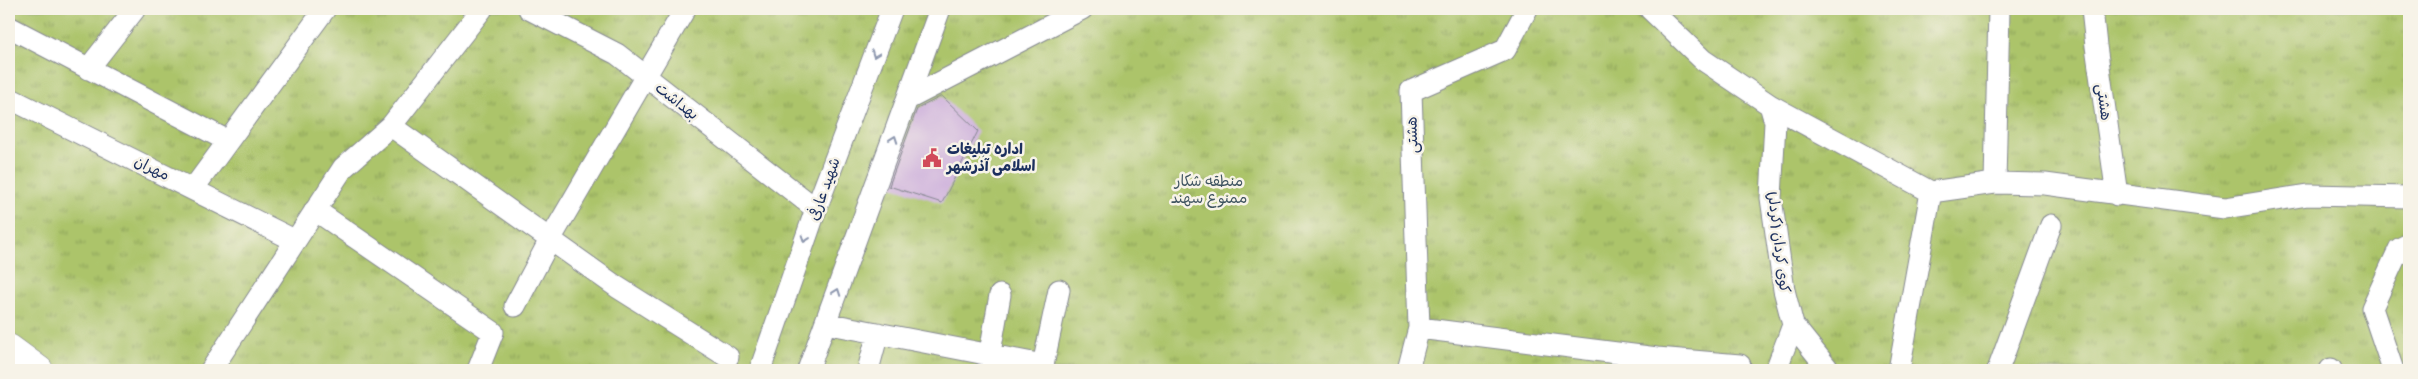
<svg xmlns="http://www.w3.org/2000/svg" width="2418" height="379" font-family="'Gochi Hand','Playpen Sans Arabic',sans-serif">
	<defs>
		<pattern id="park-tufts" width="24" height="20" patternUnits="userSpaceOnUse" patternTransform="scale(1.25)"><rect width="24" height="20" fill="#acc46a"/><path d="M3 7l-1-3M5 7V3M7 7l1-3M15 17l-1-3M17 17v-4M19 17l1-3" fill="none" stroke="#8ba05a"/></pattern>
	</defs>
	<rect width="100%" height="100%" fill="#f7f3e8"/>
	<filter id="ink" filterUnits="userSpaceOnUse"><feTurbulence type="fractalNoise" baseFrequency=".02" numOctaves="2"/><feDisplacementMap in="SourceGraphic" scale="10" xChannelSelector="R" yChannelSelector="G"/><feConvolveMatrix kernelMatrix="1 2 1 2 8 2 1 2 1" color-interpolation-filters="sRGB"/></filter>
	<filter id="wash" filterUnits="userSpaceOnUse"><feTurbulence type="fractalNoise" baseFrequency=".0096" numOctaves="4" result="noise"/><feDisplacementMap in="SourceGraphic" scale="20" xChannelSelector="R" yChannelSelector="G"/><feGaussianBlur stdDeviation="1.12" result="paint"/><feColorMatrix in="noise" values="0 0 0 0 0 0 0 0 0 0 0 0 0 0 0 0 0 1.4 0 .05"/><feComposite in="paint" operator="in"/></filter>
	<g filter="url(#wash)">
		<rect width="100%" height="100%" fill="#efe1c3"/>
		<path fill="url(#park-tufts)" stroke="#647a64" d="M 9,9 L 2409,9 L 2409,370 L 9,370 Z"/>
		<g id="blocks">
			<path fill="#ccaedb" d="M 942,96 L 978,131 L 942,203 L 889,186 L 917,109 Z"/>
		</g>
	</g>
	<g filter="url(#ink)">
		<use href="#blocks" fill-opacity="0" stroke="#858890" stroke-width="1"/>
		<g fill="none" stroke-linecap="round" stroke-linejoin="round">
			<g stroke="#858890" stroke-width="23">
				<path id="minor" d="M 529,9 L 617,54 L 816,209
					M 1650,9 L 1703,60 L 1770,105 L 1775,122 L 1771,198 L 1784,290 L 1793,325 L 1829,370
					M 2092,9 L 2096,46 L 2117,195
					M 9,27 L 228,141
					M 88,69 L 135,9
					M 9,98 L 294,240
					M 908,99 L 1082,9
					M 1770,105 L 1931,192 L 1899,370
					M 391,126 L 617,287 L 728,357
					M 1995,183 L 1999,9
					M 193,189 L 325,9
					M 1931,192 L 1995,183 L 2045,184 L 2225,208 L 2308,195 L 2409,197
					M 315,210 L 493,332 L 478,370
					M 515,306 L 551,238 L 685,9
					M 825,323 L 1043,365
					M 1419,328 L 1657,358 L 1740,365
					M 211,370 L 343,168 L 391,126 L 482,9
					M 760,370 L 816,209 L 892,9
					M 808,370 L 940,9
					M 868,370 L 878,333
					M 987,370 L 1000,295
					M 1042,370 L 1059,290
					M 1408,370 L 1419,328 L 1411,91 L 1505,50 L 1527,9
					M 1776,370 L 1793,325
					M 1998,370 L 2051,225
					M 2330,370 L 2331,369
					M 2393,370 L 2372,308 L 2399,249 L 2409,244"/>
			</g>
			<g stroke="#858890" stroke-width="29">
				<path id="major" d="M 9,348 L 39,370"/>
			</g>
			<use href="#minor" stroke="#fff" stroke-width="21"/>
			<use href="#major" stroke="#fff" stroke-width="28"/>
		</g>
		<defs><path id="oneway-chevron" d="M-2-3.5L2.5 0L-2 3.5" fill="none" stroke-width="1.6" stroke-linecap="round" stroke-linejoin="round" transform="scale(1.25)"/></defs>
		<g stroke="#8d97ae">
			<use href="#oneway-chevron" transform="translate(875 54) rotate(111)"/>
			<use href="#oneway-chevron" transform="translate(894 139) rotate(-70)"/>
			<use href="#oneway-chevron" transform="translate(805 239) rotate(109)"/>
			<use href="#oneway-chevron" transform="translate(837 292) rotate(-70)"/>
		</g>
	</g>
	<defs>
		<g id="civic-bare" transform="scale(1.5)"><path d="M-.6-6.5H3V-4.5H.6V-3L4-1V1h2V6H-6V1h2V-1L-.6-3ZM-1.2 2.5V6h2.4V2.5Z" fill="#d1495b" stroke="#f7f3e8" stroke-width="2.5" paint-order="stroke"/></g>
	</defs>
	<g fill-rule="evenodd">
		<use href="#civic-bare" x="932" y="158"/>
	</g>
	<g text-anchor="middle" stroke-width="5" stroke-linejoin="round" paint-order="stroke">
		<g font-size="15" fill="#1b2f5e" stroke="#f7f3e8">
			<text transform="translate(677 101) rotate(38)" y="5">بهداشت</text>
			<text transform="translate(2104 102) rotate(82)" y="5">هشتی</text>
			<text transform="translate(1412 135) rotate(-92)" y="5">هشتی</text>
			<text transform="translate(152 168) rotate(26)" y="5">مهران</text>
			<text transform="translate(824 189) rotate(-70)" y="5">شهید عارفی</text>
			<text transform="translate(1779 242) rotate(83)" y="5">کوی کردان (کردلر)</text>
		</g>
		<g font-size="15" font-weight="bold" fill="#1b2f5e" stroke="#f7f3e8" text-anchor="start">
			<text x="947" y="154">اداره تبلیغات<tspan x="947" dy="17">اسلامی آذرشهر</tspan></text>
		</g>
		<g font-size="15" fill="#3f5461" stroke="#f7f3e8">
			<text x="1209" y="186">منطقه شکار<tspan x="1209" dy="17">ممنوع سهند</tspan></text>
		</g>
	</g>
	<rect width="2418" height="379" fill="none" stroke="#f7f3e8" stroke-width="30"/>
</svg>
